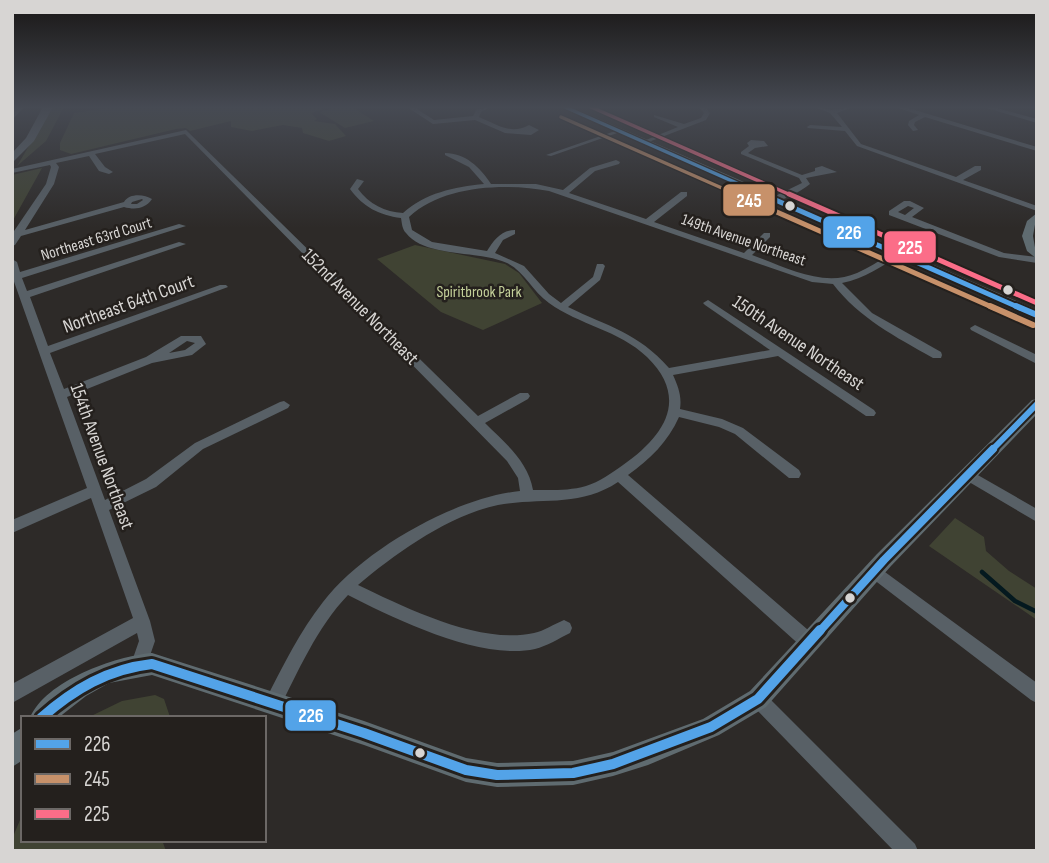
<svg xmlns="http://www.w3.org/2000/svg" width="1049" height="863" font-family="'Sofia Sans Condensed',sans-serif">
	<rect width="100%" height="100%" fill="#2d2a28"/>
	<path fill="#404333" d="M 52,107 L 64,107 L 46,141 L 17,166 Z
		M 115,107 L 323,107 L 324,109 L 311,113 L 317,119 L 314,121 L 335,124 L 346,136 L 329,141 L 303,133 L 302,128 L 283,125 L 252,131 L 231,127 L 231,121 L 190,131 L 186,128 L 176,129 L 71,154 L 60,150 L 60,143 L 74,113 Z
		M 338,107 L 352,107 L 374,121 L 345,128 L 319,112 Z
		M 42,168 L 12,222 L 12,175 Z
		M 415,245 L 505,264 L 519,273 L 542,303 L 483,330 L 441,312 L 377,259 Z
		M 955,518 L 984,537 L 986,551 L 1009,571 L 1037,589 L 1037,620 L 929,546 Z
		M 155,695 L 164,699 L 170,717 L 87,718 L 122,701 Z
		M 23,813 L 23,840 L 162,840 L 166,851 L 12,851 L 12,839 Z"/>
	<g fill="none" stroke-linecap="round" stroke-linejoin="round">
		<path stroke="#04191f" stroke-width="4.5" d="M 982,572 L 1015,601 L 1037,612"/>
		<path fill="#586066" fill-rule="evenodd" d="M 407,107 L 414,107 L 434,120 L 473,116 L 476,110 L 490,107 L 481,112 L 479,117 C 498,125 511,135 529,125 L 539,130 L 531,135 L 505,133 L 475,120 L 433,124 Z
			M 699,107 L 705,107 L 710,113 L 706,120 L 646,143 L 641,142 L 678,127 L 654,117 L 654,115 L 684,124 L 701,118 L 704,113 Z
			M 814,107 L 832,110 L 853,107 L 837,113 L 861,144 L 956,177 L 975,166 L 981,166 L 981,170 L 963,180 L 1037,206 L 1037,211 L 857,146 L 845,131 L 808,128 L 807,127 L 810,125 L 842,127 L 830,113 Z
			M 896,107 L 905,107 L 1037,147 L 1037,151 L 925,117 L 915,122 L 914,125 L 918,130 L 913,131 L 908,125 L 909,121 L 919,115 Z
			M 983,107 L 993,107 L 1037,119 L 1037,123 Z
			M 186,130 L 478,416 L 520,393 L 528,393 L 530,396 L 528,399 L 485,423 C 505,443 528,461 533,490 C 550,490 569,491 586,486 C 599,482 612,473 623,465 C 664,436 690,399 647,357 C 619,330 579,325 549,303 C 532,291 525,272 507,263 C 479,250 425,258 406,233 C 402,229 402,223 401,218 C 379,215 363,207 350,189 L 357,179 L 364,181 L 358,189 C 369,204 385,212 403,213 C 425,193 454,187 484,184 L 469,167 L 445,155 L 445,153 C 465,153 480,167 491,184 L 536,184 L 563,190 L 590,168 L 616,160 L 620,162 L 619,164 L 595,171 L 569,193 L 646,219 L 681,192 L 687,192 L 687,196 L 654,222 L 744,253 L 764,233 L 770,233 L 770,237 L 752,255 C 785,267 823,288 857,273 C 873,266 886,256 900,247 L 906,247 L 906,251 C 885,264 867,278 842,283 L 872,313 L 941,352 L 942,355 L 941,358 L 933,358 C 896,337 859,318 833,284 L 812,282 L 549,191 C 506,183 443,185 409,217 L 412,230 L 432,242 L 487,251 C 494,240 501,230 515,230 L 515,234 L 503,240 L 495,253 L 524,266 L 549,294 L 561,303 L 593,277 L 597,264 L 603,264 L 605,266 L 600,280 L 568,307 C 609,327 637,332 669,368 L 770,350 L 705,305 L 703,303 L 708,300 L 874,410 L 876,413 L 874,416 L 866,416 L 778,356 L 673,375 C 678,386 682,396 680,409 L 722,419 L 743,428 L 799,470 L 801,474 L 799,478 L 789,478 L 735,434 L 719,427 L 679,417 C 668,442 650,459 628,475 L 815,636 L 817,642 L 815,648 L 809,650 L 803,648 L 618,482 C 579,508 541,497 498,505 C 449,515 396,553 358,585 C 406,608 480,645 534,633 C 544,631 554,624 564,620 L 570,623 L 572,628 L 570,633 C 558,639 547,646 535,649 C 481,661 395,619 348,595 C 317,627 298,672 278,711 L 272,714 L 266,711 L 263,705 L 266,699 C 283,666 300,631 323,602 C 363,550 454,498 520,491 L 518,478 L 507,461 L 185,134 L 95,154 L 105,167 L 113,172 L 109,174 L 99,171 L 89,156 L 56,163 L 59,167 L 54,184 L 25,230 L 124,202 C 129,193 144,194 152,199 C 145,209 135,210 124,207 L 21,236 L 15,245 L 12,246 L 12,234 L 46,184 L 51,167 L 50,165 L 12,173 L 12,169 ZM 142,199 L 143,200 L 137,204 L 131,204 L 132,202 Z
			M 618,130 L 623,131 L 551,156 L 546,155 Z
			M 751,140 L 764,141 L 768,146 L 755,148 L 748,153 L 802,175 L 815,171 L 815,168 L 822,166 L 837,172 L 806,178 L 810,184 C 800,192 783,201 771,202 L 771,198 L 802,183 L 799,178 L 741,154 L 741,152 L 749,146 L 747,143 Z
			M 904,201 L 910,201 L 924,208 L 912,217 L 1004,253 L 1037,257 L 1037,263 L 999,257 L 889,215 L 889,211 ZM 908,206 L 914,208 L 905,215 L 898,212 Z
			M 179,224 L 186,226 L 22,278 L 27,291 L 179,242 L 186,244 L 30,297 L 48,346 L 220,285 L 226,285 L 228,287 L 50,353 L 64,389 L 146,357 L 181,336 L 201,336 L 206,344 L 192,355 L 152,363 L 67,397 L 105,500 L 146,479 L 195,443 L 280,402 L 284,401 L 290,405 L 288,408 L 203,449 L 156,487 L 109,510 L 150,621 L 155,641 L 145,670 L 139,672 L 133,670 L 131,664 L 139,641 L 137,633 L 12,703 L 12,684 L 133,618 L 91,498 L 12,533 L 12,520 L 87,488 L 12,276 L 12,259 L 17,262 L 20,272 ZM 187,341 L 195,343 L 185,350 L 169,353 Z
			M 975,325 L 1037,355 L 1037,364 L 971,330 L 970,328 Z
			M 969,470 L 1037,509 L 1037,522 L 964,479 L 962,475 L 964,471 Z
			M 874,564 L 1037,683 L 1037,703 L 1031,700 L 869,576 L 867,571 L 869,566 Z
			M 758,690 L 764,693 L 915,844 L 918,851 L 894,851 L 752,705 L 749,699 L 752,693 Z"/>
		<path fill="#5f6b70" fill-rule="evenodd" d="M 561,107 L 572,107 L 1037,310 L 1037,319 Z
			M 1037,213 L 1033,236 L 1037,259 L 1027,251 L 1022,236 L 1027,221 Z
			M 1037,399 L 1037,414 L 891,566 L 766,707 L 719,735 L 648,765 L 613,776 L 573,785 L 497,787 L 466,782 L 364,745 L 152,675 L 109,683 L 86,696 L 58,718 L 30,718 C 45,681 115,656 152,653 L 364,721 L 466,758 L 497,763 L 573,761 L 613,752 L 703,719 L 750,691 L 877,554 L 1032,400 Z
			M 23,727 L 23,760 L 12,767 L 12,734 Z"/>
		<path fill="#5d666c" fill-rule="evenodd" d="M 14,107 L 24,107 L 12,120 Z
			M 43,107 L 53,107 L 34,141 L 12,163 L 12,153 L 26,138 Z"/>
		<g stroke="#24201d" stroke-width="6">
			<path id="bus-1-far4" d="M 565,107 L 766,196"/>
		</g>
		<g stroke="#24201d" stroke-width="9">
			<path id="bus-1-far3" d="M 762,194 L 1020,308"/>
		</g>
		<g stroke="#24201d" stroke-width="10">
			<path id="bus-1-far2" d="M 1016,306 L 1037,315
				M 992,450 L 1037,404"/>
		</g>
		<g stroke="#24201d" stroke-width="13">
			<path id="bus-1-far1" d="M 819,632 L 884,560 L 993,449"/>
		</g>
		<g stroke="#24201d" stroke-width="16">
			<path id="bus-1" d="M 41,718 C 74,689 108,669 152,664 L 364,733 L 466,770 L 497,775 L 573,773 L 613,764 L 711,727 L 758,699 L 820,630"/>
		</g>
		<g stroke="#24201d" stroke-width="6">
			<path id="bus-2-far2" d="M 561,117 L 740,196"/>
		</g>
		<g stroke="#24201d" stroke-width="9">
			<path id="bus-2-far1" d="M 736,194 L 994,308"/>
		</g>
		<g stroke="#24201d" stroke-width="10">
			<path id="bus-2" d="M 990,306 L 1033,325"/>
		</g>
		<g stroke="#24201d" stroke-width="6">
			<path id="bus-3-far1" d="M 591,107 L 793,196"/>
		</g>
		<g stroke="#24201d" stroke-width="9">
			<path id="bus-3" d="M 789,194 L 1037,303"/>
		</g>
		<use href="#bus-1-far4" stroke="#53a3e8" stroke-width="3.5"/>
		<use href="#bus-1-far3" stroke="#53a3e8" stroke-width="5"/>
		<use href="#bus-1-far2" stroke="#53a3e8" stroke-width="6"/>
		<use href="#bus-1-far1" stroke="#53a3e8" stroke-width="8"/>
		<use href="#bus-1" stroke="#53a3e8" stroke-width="10"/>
		<use href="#bus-2-far2" stroke="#c7916a" stroke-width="3.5"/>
		<use href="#bus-2-far1" stroke="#c7916a" stroke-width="5"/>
		<use href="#bus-2" stroke="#c7916a" stroke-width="6"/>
		<use href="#bus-3-far1" stroke="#fb6d88" stroke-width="3.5"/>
		<use href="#bus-3" stroke="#fb6d88" stroke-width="5"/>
	</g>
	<linearGradient id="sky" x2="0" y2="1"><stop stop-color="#191716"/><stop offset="0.47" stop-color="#464a53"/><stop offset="1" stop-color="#464a53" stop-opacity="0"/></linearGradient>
	<rect width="1049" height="228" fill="url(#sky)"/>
	<g fill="#d7d5d3" stroke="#24201d" stroke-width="2.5">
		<circle cx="790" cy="206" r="6"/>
		<circle cx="1008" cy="290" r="6"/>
		<circle cx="850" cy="598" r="6"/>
		<circle cx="420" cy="753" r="6"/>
	</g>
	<g text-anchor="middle" stroke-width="5" stroke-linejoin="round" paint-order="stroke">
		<g font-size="16" fill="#d7d5d3" stroke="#24201d">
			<text transform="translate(96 238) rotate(-17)" y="6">Northeast 63rd Court</text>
			<text transform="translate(744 239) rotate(19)" y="6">149th Avenue Northeast</text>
		</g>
		<g font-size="16" fill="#c3cf99" stroke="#24201d">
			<text x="479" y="297">Spiritbrook Park</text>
		</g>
		<g font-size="19" fill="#d7d5d3" stroke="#24201d">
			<text transform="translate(128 303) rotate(-20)" y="7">Northeast 64th Court</text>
			<text transform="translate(361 306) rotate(45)" y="7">152nd Avenue Northeast</text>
			<text transform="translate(799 342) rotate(34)" y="7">150th Avenue Northeast</text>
			<text transform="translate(103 456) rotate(70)" y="7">154th Avenue Northeast</text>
		</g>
	</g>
	<g stroke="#24201d" stroke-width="2.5">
		<rect x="722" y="183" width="54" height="34" rx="7" fill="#c7916a"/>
		<rect x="822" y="215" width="54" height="34" rx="7" fill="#53a3e8"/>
		<rect x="883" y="230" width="54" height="34" rx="7" fill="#fb6d88"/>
		<rect x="284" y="699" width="53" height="33" rx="7" fill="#53a3e8"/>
	</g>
	<g font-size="19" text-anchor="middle" font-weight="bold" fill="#fff">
		<text x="749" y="207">245</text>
		<text x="849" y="239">226</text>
		<text x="910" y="254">225</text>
		<text x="311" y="722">226</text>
	</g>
	<rect width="1049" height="863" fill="none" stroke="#d7d5d3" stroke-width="28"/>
	<rect x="21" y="716" width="245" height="126" fill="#24201d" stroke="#6c6866" stroke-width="2"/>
	<rect x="35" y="739" width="35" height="10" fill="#53a3e8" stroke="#6c6866" stroke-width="2"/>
	<text x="84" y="751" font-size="21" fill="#d7d5d3">226</text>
	<rect x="35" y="774" width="35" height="10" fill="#c7916a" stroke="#6c6866" stroke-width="2"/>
	<text x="84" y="786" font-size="21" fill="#d7d5d3">245</text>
	<rect x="35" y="809" width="35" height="10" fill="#fb6d88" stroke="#6c6866" stroke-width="2"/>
	<text x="84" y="821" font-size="21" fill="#d7d5d3">225</text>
</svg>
